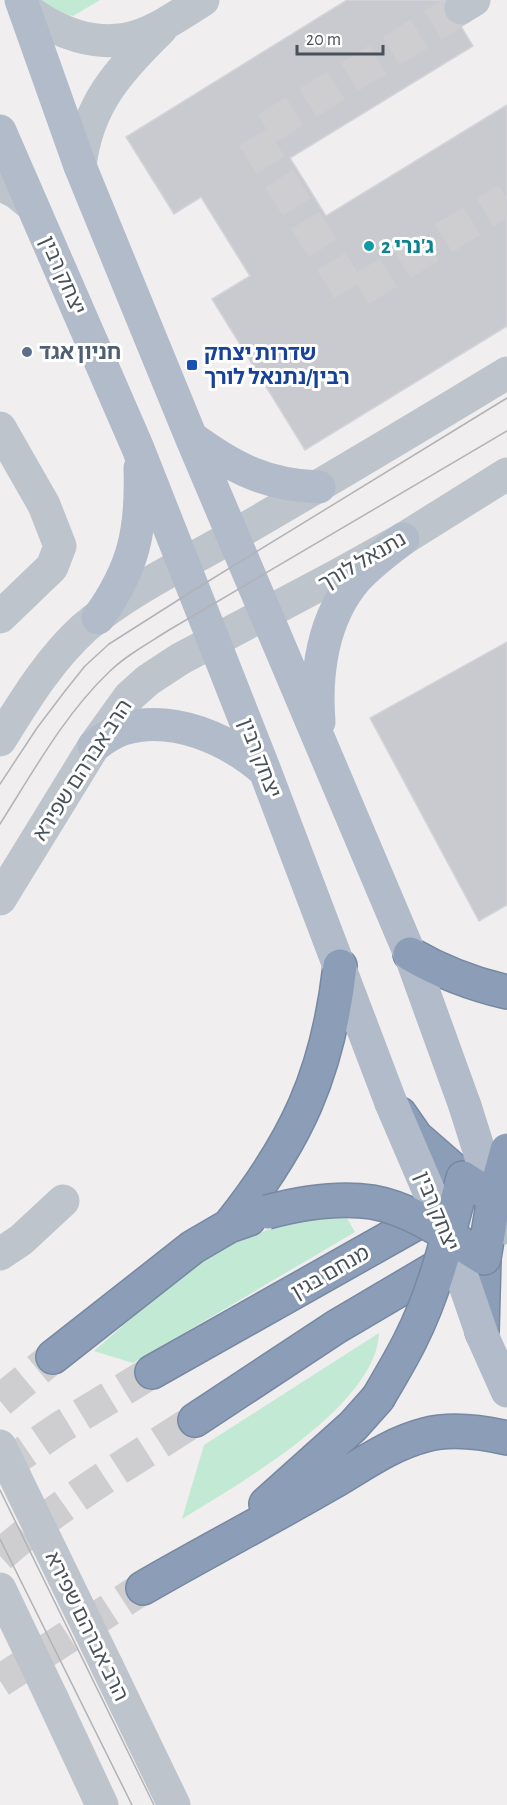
<svg xmlns="http://www.w3.org/2000/svg" width="507" height="1805" font-family="'Alegreya Sans','Noto Sans Hebrew',sans-serif">
	<rect width="100%" height="100%" fill="#f0eeee"/>
	<path fill="#c1e9d4" d="M 39,0 L 100,0 L 73,16 L 43,8 Z
		M 347,1218 L 355,1232 L 133,1363 L 94,1351 L 159,1294 L 215,1251 L 267,1230 L 310,1219 Z
		M 379,1333 C 376,1407 238,1484 182,1519 L 204,1445 Z"/>
	<path fill="#c9cad0" stroke="#d3d4d9" stroke-width="1.5" d="M 347,0 L 445,0 L 473,46 L 290,158 L 326,216 L 507,105 L 507,326 L 305,450 L 212,299 L 250,276 L 201,197 L 174,214 L 126,137 Z
		M 507,642 L 507,905 L 479,921 L 370,718 Z"/>
	<g fill="none" stroke-linecap="round" stroke-linejoin="round">
		<path stroke="#ceced0" stroke-width="33" stroke-dasharray="33 16" stroke-linecap="butt" d="M 461,8 L 253,137 L 352,295 L 507,199"/>
		<path stroke="#ceced0" stroke-width="33" stroke-dasharray="33 16" stroke-linecap="butt" d="M 0,1401 L 53,1357
			M 0,1469 L 61,1427 L 152,1372
			M 0,1556 C 59,1503 129,1463 195,1420
			M 0,1681 L 143,1588"/>
		<g stroke="#7788a3" stroke-width="36">
			<path id="highway" d="M 410,954 C 441,972 472,984 507,992
				M 400,1114 L 416,1137 L 463,1178
				M 229,1226 C 296,1142 328,1074 340,966
				M 482,1331 L 484,1258
				M 53,1357 L 193,1247 L 229,1226 L 249,1219
				M 152,1372 L 443,1208
				M 195,1420 L 336,1327 L 458,1255
				M 266,1504 L 353,1426 L 378,1398
				M 143,1588 C 205,1552 269,1519 331,1483 C 362,1465 390,1444 425,1435 C 451,1428 481,1432 507,1438"/>
		</g>
		<path stroke="#bec4cb" stroke-width="33" d="M 25,8 C 56,33 98,49 138,36 C 161,28 182,13 203,0
			M 461,8 L 474,0
			M 80,166 C 87,105 119,70 161,29
			M 0,184 L 17,193 L 32,205
			M 0,428 L 44,505 L 60,546 L 52,567 L 0,617
			M 0,740 C 25,700 49,660 84,628 C 130,589 187,563 238,533 C 329,480 418,427 507,373
			M 0,899 L 94,746 L 130,696 L 148,680 L 180,659 L 338,575 L 403,539 L 507,474
			M 0,1254 L 21,1240 L 63,1201
			M 107,1666 L 174,1805
			M 52,1698 L 102,1805"/>
		<path stroke="#b1bbc9" stroke-width="33" d="M 21,0 L 80,166 L 191,437 L 410,954 L 465,1106
			M 0,131 L 137,446 L 265,771 L 391,1103
			M 191,437 C 233,468 266,485 319,487
			M 98,618 C 134,568 142,530 140,468
			M 319,722 C 315,672 323,617 357,578 C 371,563 387,551 403,539
			M 94,746 C 103,739 112,733 123,729 C 173,714 228,739 265,771
			M 482,1335 L 507,1391"/>
		<use href="#highway" stroke="#8b9db7" stroke-width="33"/>
		<path stroke="#b1b3b7" stroke-width="1.5" d="M 0,784 L 37,728 L 65,691 L 85,666 L 109,644 L 194,590 L 507,398
			M 0,824 C 33,772 64,715 109,672 C 126,655 149,643 169,630 L 507,431
			M 0,1490 L 154,1805
			M 0,1539 L 132,1805"/>
		<g stroke="#7788a3" stroke-width="36" stroke-linecap="butt">
			<path id="highway-bridge" d="M 267,1212 C 301,1203 337,1197 372,1202 C 413,1209 450,1237 484,1258 L 494,1198 L 507,1150
				M 378,1398 C 389,1379 400,1361 410,1341 C 436,1290 449,1233 463,1178 L 494,1198"/>
		</g>
		<path stroke="#bec4cb" stroke-width="33" d="M 0,1446 L 107,1666
			M 0,1589 L 52,1698"/>
		<path stroke="#b1bbc9" stroke-width="33" d="M 391,1103 L 448,1236 L 482,1335
			M 465,1106 L 494,1198 L 507,1228"/>
		<use href="#highway-bridge" stroke="#8b9db7" stroke-width="33"/>
	</g>
	<circle fill="#0f9aa8" stroke="#fff" stroke-width="2" cx="369" cy="246" r="6"/>
	<circle fill="#5c6f8a" stroke="#fff" stroke-width="2" cx="27" cy="352" r="6"/>
	<rect fill="#1a4fb4" stroke="#fff" stroke-width="2" x="186" y="359" width="12" height="12" rx="3"/>
	<g text-anchor="middle" stroke-width="6" stroke-linejoin="round" paint-order="stroke">
		<g font-size="21" font-weight="bold" fill="#0d838f" stroke="#fff" text-anchor="start">
			<text x="381" y="253">ג'נרי 2</text>
		</g>
		<g font-size="21" fill="#485059" stroke="#fff">
			<text transform="translate(63 275) rotate(66)" y="7">יצחק רבין</text>
			<text transform="translate(362 561) rotate(-30)" y="7">נתנאל לורך</text>
			<text transform="translate(260 758) rotate(69)" y="7">יצחק רבין</text>
			<text transform="translate(82 770) rotate(-57)" y="7">הרב אברהם שפירא</text>
			<text transform="translate(437 1211) rotate(68)" y="7">יצחק רבין</text>
			<text transform="translate(330 1272) rotate(-30)" y="7">מנחם בגין</text>
			<text transform="translate(87 1626) rotate(64)" y="7">הרב אברהם שפירא</text>
		</g>
		<g font-size="21" font-weight="bold" fill="#4e5e75" stroke="#fff" text-anchor="start">
			<text x="39" y="359">חניון אגד</text>
		</g>
		<g font-size="21" font-weight="bold" fill="#164399" stroke="#fff" text-anchor="start">
			<text x="204" y="360">שדרות יצחק<tspan x="204" dy="24">רבין/נתנאל לורך</tspan></text>
		</g>
	</g>
	<path d="M297 45v9h86v-9" fill="none" stroke="#485059" stroke-width="3"/>
	<text x="306" y="45" font-size="18" fill="#485059" stroke="#ffffff" stroke-width="4.5" paint-order="stroke">20 m</text>
</svg>
